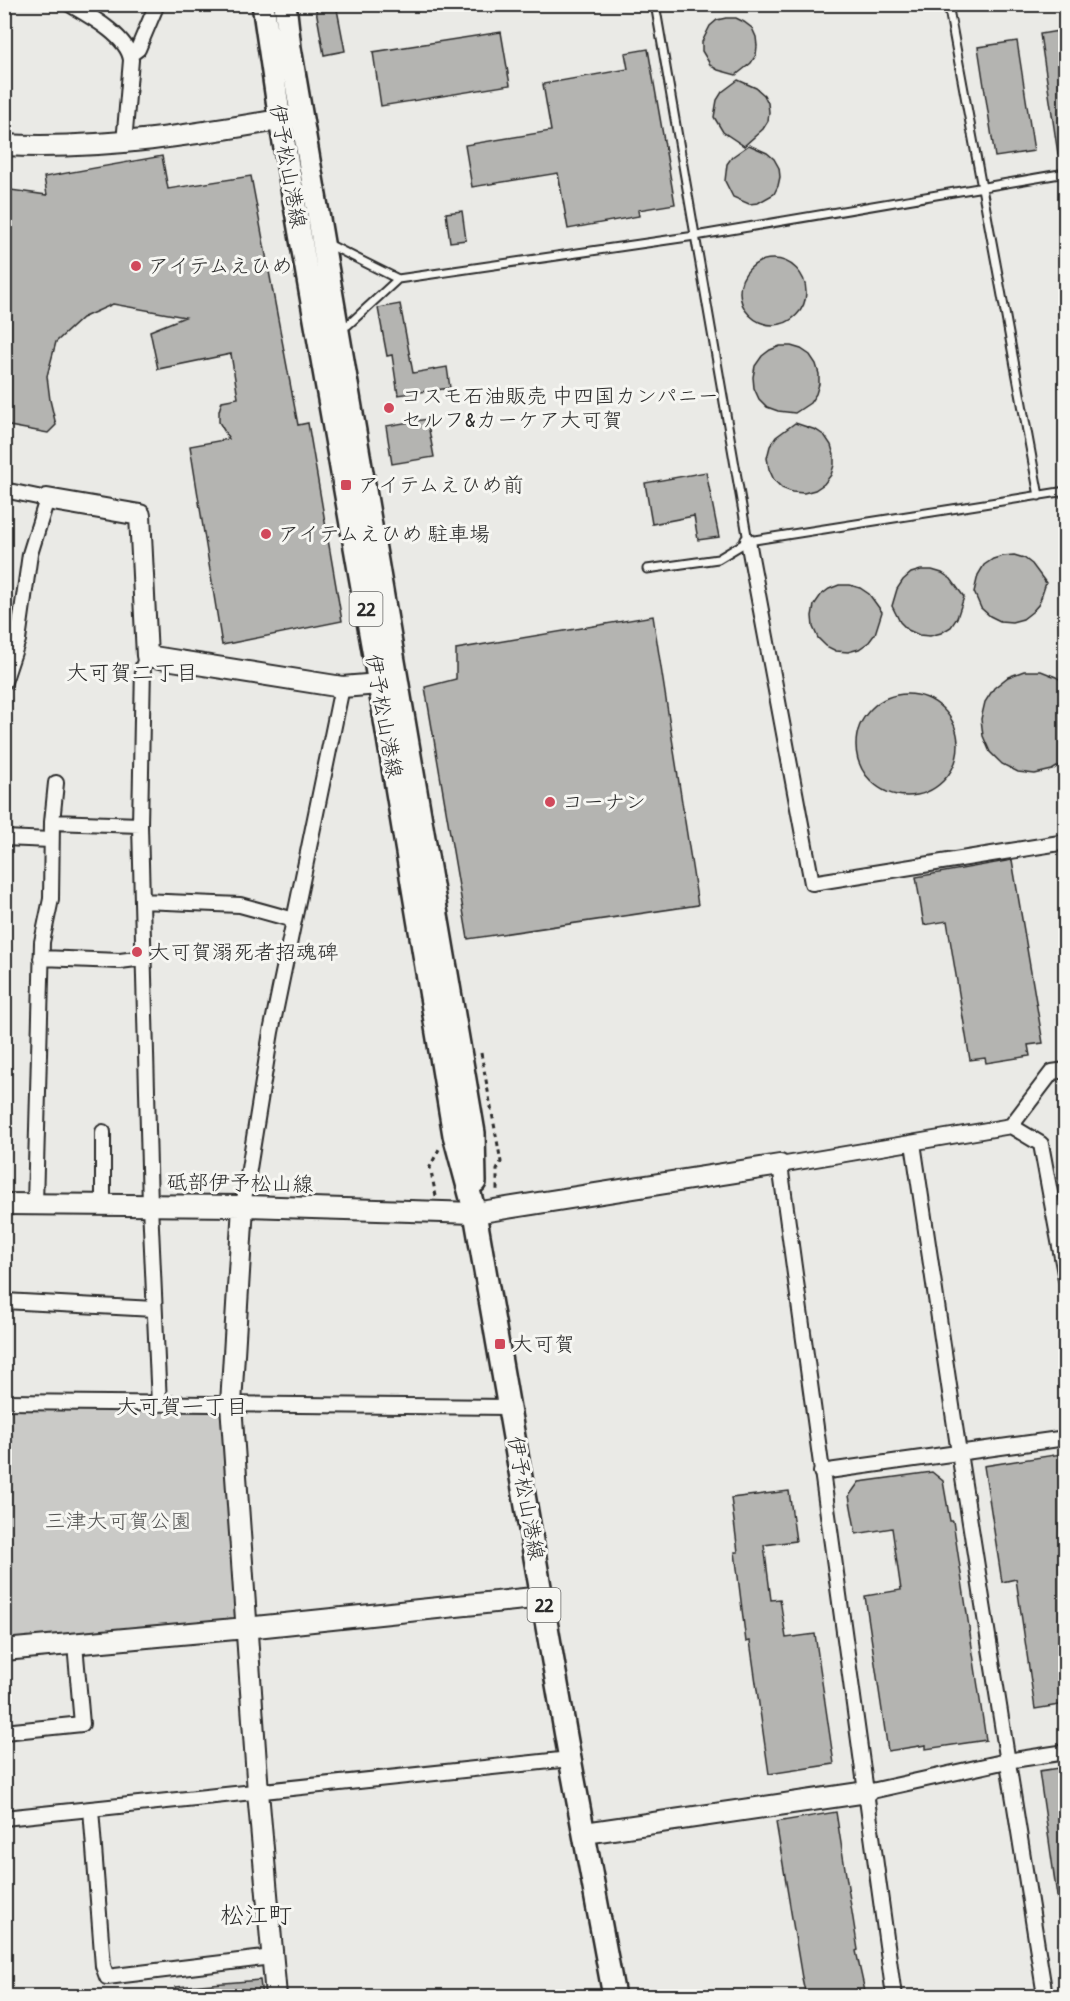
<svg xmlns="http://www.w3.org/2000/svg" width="1070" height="2001" font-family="'Patrick Hand','Klee One',sans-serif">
	<rect width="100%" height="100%" fill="#eaeae6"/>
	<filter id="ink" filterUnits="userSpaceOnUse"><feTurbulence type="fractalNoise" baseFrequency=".0167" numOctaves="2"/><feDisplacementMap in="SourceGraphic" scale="12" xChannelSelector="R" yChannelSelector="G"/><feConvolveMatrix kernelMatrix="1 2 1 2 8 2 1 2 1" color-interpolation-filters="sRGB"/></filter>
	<g filter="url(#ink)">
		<path fill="#cacac7" stroke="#7a7a79" stroke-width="1.5" d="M 5,1406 L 227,1409 L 241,1622 L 5,1645 Z"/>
		<path fill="#b4b4b1" stroke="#2b2b2b" stroke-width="1.5" d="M 315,4 L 336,4 L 345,51 L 324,55 Z
			M 726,18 L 736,18 L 744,22 L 752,28 L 756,37 L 757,46 L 756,55 L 751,63 L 736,75 L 718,70 L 711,66 L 702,51 L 702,42 L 710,26 L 717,20 Z
			M 1065,30 L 1065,154 L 1058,154 L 1040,34 Z
			M 501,32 L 510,85 L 381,106 L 373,52 Z
			M 1017,41 L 1034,151 L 995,157 L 978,47 Z
			M 648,49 L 675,204 L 638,210 L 639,216 L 568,229 L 558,173 L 472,187 L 465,145 L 551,131 L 543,84 L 628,69 L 625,53 Z
			M 738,80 L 756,88 L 764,95 L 768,103 L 769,112 L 768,121 L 763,129 L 744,146 L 723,132 L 714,117 L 717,100 L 722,92 Z
			M 749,145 L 767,153 L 774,159 L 779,168 L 780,177 L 778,186 L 774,194 L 758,203 L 749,204 L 733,197 L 725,181 L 727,164 L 732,157 Z
			M 162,156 L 168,189 L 251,176 L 298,425 L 308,423 L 342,621 L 222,645 L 190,446 L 229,439 L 219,422 L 219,411 L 222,401 L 238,398 L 231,354 L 158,369 L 150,331 L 185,317 L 113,304 L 82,318 L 56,342 L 47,376 L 50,400 L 56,425 L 48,433 L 4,425 L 4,189 L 47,195 L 44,177 Z
			M 462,211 L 466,240 L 450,242 L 446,213 Z
			M740 292a33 33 0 1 1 66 0a33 33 0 1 1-66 0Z
			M 400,304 L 413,373 L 447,367 L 450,388 L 398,395 L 392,355 L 387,356 L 378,308 Z
			M 780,346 L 791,346 L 801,349 L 810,355 L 816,364 L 819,374 L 819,384 L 816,394 L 810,403 L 795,413 L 778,411 L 767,407 L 759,399 L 754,388 L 753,377 L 755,366 L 762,356 L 770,350 Z
			M 427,419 L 434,457 L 392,464 L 386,426 Z
			M 795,423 L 816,430 L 825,436 L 831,445 L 834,455 L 834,465 L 831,475 L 824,484 L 815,490 L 804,493 L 792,492 L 782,488 L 774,480 L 769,469 L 767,458 L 770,446 L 776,437 Z
			M 706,472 L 719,537 L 698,540 L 694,516 L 652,524 L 645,483 Z
			M 1014,555 L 1024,558 L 1032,564 L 1046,583 L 1039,604 L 1032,612 L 1023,619 L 1012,622 L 1000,621 L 990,616 L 981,608 L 974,592 L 978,575 L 984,565 L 993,559 L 1003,556 Z
			M 921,570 L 932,570 L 942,573 L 951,579 L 964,597 L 957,618 L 951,627 L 941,633 L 930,636 L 919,635 L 908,630 L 900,622 L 892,606 L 897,589 L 903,580 L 911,573 Z
			M 839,585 L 850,585 L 860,588 L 869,594 L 882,612 L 875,634 L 869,642 L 859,649 L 848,652 L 836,651 L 826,646 L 818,638 L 813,627 L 812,616 L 814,605 L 821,595 L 829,589 Z
			M 653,616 L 698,905 L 468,939 L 425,687 L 456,679 L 456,649 Z
			M 1024,671 L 1041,671 L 1056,677 L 1065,683 L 1065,762 L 1052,770 L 1035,774 L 1018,772 L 1002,764 L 990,752 L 983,736 L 981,719 L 985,702 L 994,688 L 1008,677 Z
			M856 745a51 51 0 1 1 102 0a51 51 0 1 1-102 0Z
			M 1012,860 L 1043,1043 L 1028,1045 L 1030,1056 L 986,1063 L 985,1058 L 970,1060 L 947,921 L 924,925 L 916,877 Z
			M 1061,1454 L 1065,1481 L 1065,1704 L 1035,1709 L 1016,1579 L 1002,1582 L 984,1466 Z
			M 932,1472 L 943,1481 L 950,1521 L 953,1521 L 986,1740 L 926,1749 L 926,1745 L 888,1751 L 865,1596 L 901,1590 L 892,1528 L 856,1534 L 849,1496 L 859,1482 Z
			M 789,1491 L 796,1541 L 764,1545 L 771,1600 L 780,1599 L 786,1638 L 815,1634 L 834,1764 L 769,1774 L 750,1641 L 746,1642 L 735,1552 L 738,1552 L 731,1498 Z
			M 1065,1767 L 1065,1902 L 1058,1903 L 1039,1771 Z
			M 836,1812 L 858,1950 L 856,1951 L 866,1996 L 806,1996 L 802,1978 L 776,1822 Z
			M 260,1980 L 262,1996 L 176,1996 L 176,1987 Z"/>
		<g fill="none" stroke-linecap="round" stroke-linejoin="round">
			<g stroke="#2b2b2b" stroke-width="11">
				<path id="lane" d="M 655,4 L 748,541
					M 948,4 L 1039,496
					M 328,244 L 398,279 L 348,325 L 341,328
					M 398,279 L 695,236 L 1066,173
					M 647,569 L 718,559 L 748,541 L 1066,491"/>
			</g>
			<g stroke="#2b2b2b" stroke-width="18">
				<path id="street" d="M 69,4 C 88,15 128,36 131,60 L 124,143
					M 130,55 L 138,49 L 157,4
					M 4,490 L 47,499 L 30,554 L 18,640 L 4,682
					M 748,541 L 812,883 L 1066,842
					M 147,656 L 143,666 L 140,825 L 150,1205 L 159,1404
					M 52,822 L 140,825
					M 4,838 L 51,840
					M 142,901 L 240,905 L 287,918 L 293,922
					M 41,958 L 120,961 L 144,958
					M 1011,1126 L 1041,1144 L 1066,1279
					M 913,1143 L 959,1453 L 1045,1996
					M 35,1204 L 42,942 L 51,899 L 52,822 L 56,783
					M 103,1205 L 103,1132
					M 243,1206 L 271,1032 L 342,687
					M 4,1301 L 154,1309
					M 4,1402 L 510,1407
					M 821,1472 L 1066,1438
					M 4,1732 L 82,1724 L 75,1644
					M 867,1792 L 1007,1761 L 1066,1752
					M 91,1809 L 103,1966 L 107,1977 L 272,1957
					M 4,1818 L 570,1759
					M 894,1996 L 780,1165 L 1011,1126 L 1052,1072 L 1066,1070"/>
			</g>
			<g stroke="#2b2b2b" stroke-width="24">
				<path id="secondary" d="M 4,145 C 103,150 199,134 296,117
					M 47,499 L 140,515 L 147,656 L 342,687 L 379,684
					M 4,1204 L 243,1206 L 475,1213 L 780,1165
					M 243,1206 L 231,1404 L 258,1792 L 276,1996
					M 4,1650 L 246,1628 L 543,1597
					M 585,1833 L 867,1792"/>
			</g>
			<g stroke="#2b2b2b" stroke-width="26">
				<path id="primary" d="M 263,4 L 280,120 L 379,684 L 454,1135 L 475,1213 L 570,1759 L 614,1996
					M 285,4 L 290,48 L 474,1133 L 475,1182"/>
			</g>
			<path stroke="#2b2b2b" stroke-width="3" stroke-dasharray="4.5 4.5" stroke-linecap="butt" d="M 481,1053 L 501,1162 L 497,1170 L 497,1193
				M 436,1196 L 430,1167 L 439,1149"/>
			<use href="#lane" stroke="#f6f6f2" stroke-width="7"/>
			<use href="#street" stroke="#f6f6f2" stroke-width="14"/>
			<use href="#secondary" stroke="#f6f6f2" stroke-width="20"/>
			<use href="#primary" stroke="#f6f6f2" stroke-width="21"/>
		</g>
	</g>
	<g fill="#d1495b" stroke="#f6f6f2" stroke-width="2">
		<circle cx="136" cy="266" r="6"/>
		<circle cx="389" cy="408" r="6"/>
		<rect x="340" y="479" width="12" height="12" rx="3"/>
		<circle cx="266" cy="534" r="6"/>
		<circle cx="550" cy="802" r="6"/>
		<circle cx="137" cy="952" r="6"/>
		<rect x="494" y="1338" width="12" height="12" rx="3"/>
	</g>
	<g text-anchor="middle" stroke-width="6" stroke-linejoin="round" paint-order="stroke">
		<g fill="#f6f6f2" stroke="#686867" stroke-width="1.5">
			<rect x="349.5" y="592" width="33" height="34" rx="4.5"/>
			<rect x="527.5" y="1588" width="33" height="34" rx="4.5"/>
		</g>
		<g font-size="20" font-weight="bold" fill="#2b2b2b">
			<text x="366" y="616">22</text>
			<text x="544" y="1612">22</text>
		</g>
		<g font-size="21" fill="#2b2b2b" stroke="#f6f6f2">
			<text transform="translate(288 166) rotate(80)" y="7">伊予松山港線</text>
			<text transform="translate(384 716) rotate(80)" y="7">伊予松山港線</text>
			<text transform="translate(240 1183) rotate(1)" y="7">砥部伊予松山線</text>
			<text transform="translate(526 1498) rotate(80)" y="7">伊予松山港線</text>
		</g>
		<g font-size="21" fill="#2b2b2b" stroke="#f6f6f2" text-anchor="start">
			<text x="148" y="273">アイテムえひめ</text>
			<text x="401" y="403">コスモ石油販売 中四国カンパニー<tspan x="401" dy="24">セルフ&amp;カーケア大可賀</tspan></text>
			<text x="358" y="492">アイテムえひめ前</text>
			<text x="278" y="541">アイテムえひめ 駐車場</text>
			<text x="562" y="809">コーナン</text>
			<text x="149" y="959">大可賀溺死者招魂碑</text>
			<text x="512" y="1351">大可賀</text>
		</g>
		<g font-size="21" fill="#535352" stroke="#f6f6f2">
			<text x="118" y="1528">三津大可賀公園</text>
		</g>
		<g font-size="22" fill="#2b2b2b" stroke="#f6f6f2">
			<text x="132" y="680">大可賀二丁目</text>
			<text x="182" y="1414">大可賀一丁目</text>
		</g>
		<g font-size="24" fill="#2b2b2b" stroke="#f6f6f2">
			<text x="256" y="1923">松江町</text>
		</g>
	</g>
	<rect width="1070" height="2001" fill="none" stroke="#f6f6f2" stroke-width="24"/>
	<rect x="12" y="12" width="1046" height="1977" fill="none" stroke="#2b2b2b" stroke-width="2" filter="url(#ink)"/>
</svg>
